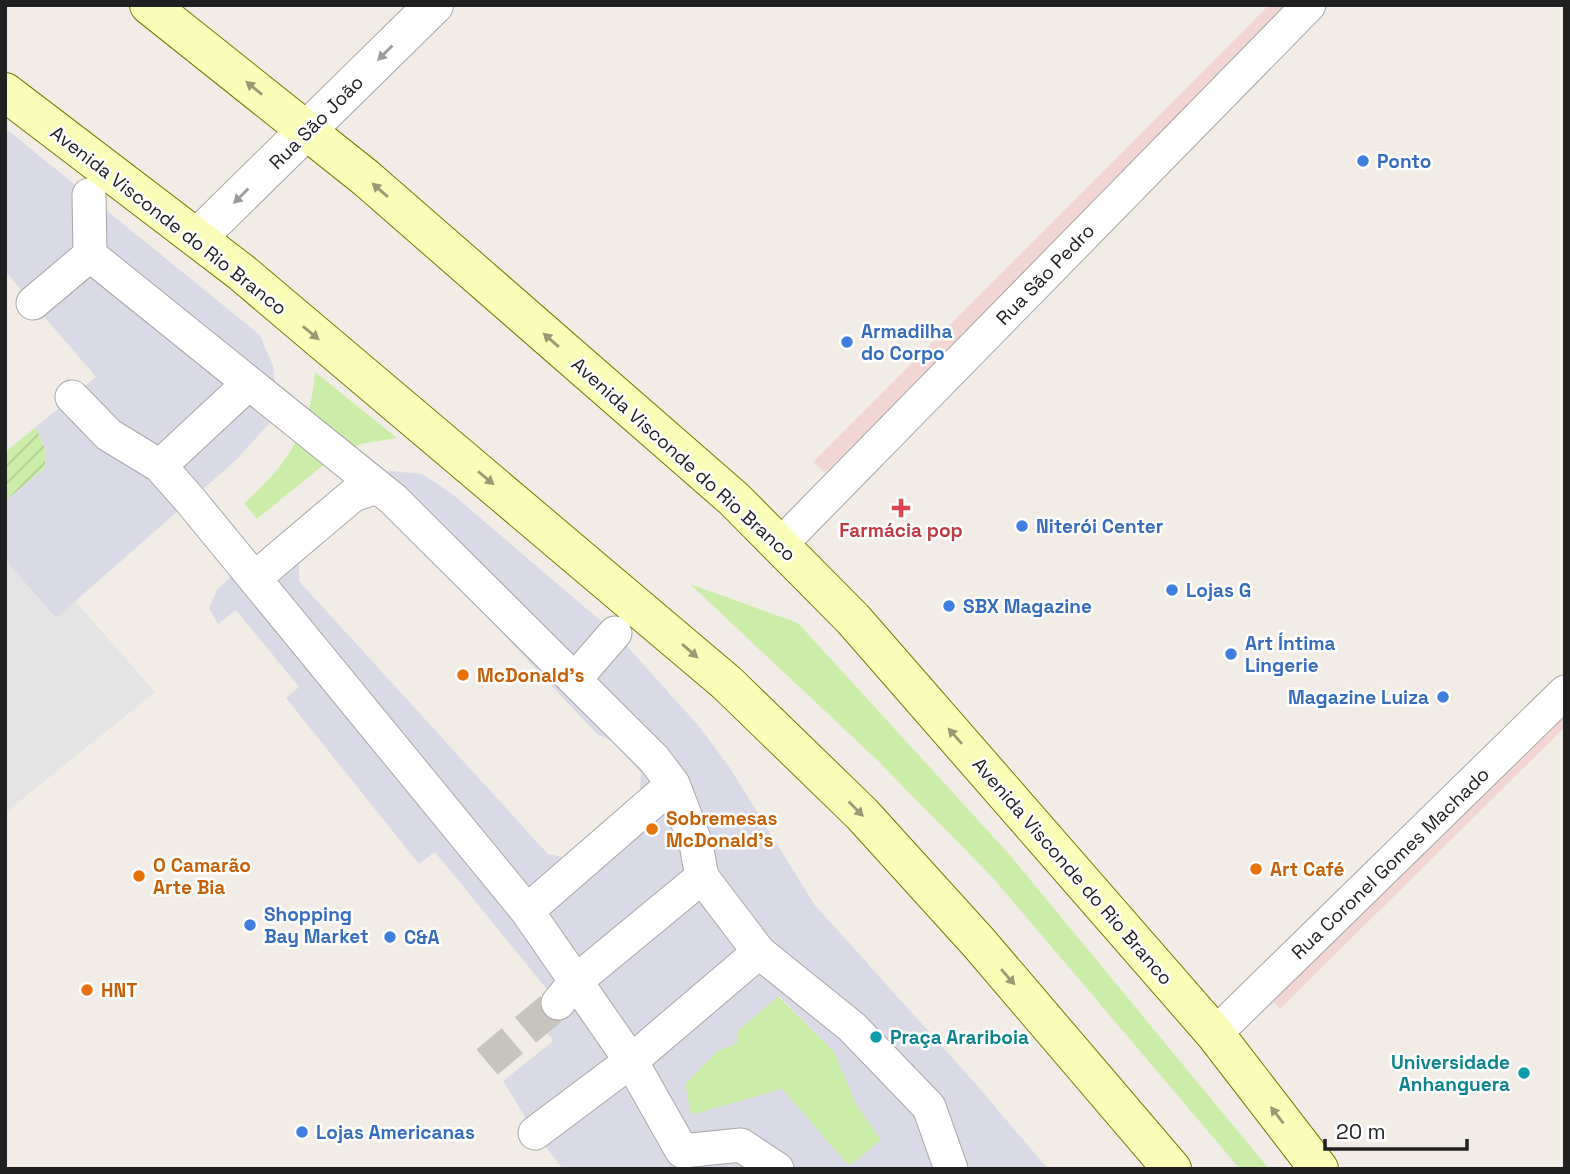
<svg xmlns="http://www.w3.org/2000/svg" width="1570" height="1174" font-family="'Space Grotesk',sans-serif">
	<defs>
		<pattern id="garden-furrows" width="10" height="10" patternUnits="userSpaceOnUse" patternTransform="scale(1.75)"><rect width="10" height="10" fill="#cbeda9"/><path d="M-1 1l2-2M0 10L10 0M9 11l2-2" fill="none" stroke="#aecb91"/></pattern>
	</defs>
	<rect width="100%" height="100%" fill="#f1ede6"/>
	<path fill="#f2d6d4" d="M 1269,5 L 1298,5 L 825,473 L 813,462 Z
		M 1565,697 L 1565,727 L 1280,1009 L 1266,993 Z"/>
	<path fill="#cbeda9" d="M 315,372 L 397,438 L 361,444 L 327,462 L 257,519 L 244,503 C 287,466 311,429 315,372 Z
		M 690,584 L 798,623 L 1009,854 L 1269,1169 L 1240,1169 L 993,878 L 877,760 Z
		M 778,996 L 834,1051 L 856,1104 L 882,1139 L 849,1167 L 782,1089 L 691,1115 L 685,1084 L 717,1050 L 738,1043 L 737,1031 Z"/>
	<path fill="url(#garden-furrows)" d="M 36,427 L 46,451 L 45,468 L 5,501 L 5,452 Z"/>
	<path fill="#e4e4e4" d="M 5,560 L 55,618 L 75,601 L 155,692 L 5,813 Z"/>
	<path fill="#dadae7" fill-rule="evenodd" d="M 5,128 L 260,335 L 273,366 L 276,396 L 269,424 L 235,461 L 56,618 L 5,560 L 5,501 L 45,468 L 46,450 L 36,427 L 96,377 L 5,271 Z
		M 391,471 L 422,474 L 451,493 L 615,633 L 698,725 L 730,768 L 814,904 L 975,1083 L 1048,1169 L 563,1169 L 535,1133 L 503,1081 L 553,1041 L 546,1031 L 567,1014 L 435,852 L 419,864 L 286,698 L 299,687 L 236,610 L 218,624 L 209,608 L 217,590 L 244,564 L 332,491 L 363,475 ZM 365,505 L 382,505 L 597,734 L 613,742 L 641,773 L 640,793 L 567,858 L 548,854 L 299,581 L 299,563 ZM 779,996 L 834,1051 L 856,1104 L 881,1140 L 849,1166 L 782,1089 L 691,1115 L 685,1084 L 717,1051 L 738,1043 L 737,1031 Z"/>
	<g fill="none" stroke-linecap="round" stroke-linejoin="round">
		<path stroke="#c7c4be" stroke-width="33" stroke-dasharray="33 17" stroke-linecap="butt" d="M 487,1062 L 558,1003"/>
		<g stroke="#a7a7a7" stroke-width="35">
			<path id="pedestrian" d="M 89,195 L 90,255
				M 90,255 L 393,499 L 654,759 L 673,784 L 696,844 L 702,877 L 759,952 L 852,1027 L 929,1107 L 951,1169
				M 33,303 L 90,255
				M 72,397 L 109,435 L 160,466 L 190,500 L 527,911 L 631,1061 L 682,1151 L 741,1145 L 777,1169
				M 160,466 L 248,384
				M 781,544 L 1309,5
				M 255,578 L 353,495 L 377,487
				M 575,679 L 615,633
				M 527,911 L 673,784
				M 558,1003 L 576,981 L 702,877
				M 1215,1034 L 1565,692
				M 535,1133 L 631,1061 L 759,952"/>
		</g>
		<g stroke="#a7a7a7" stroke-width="40">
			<path id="tertiary" d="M 197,238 L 434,5"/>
		</g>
		<g stroke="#707e00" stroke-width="40">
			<path id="secondary" d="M 149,5 L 366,178 L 734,499 L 853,619 L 1215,1034 L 1319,1169
				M 5,92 L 241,272 L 727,683 L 862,814 L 979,943 L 1172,1169"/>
		</g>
		<use href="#pedestrian" stroke="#fff" stroke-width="33"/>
		<use href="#tertiary" stroke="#fff" stroke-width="38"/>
		<use href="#secondary" stroke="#f9fdb8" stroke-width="38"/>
	</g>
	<defs><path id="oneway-solid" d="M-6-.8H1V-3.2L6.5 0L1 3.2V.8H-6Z" transform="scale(1.75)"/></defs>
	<g fill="#9b9b9b">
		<use href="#oneway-solid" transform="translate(385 53) rotate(135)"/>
		<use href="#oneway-solid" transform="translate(241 196) rotate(135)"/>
	</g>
	<g fill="#979a74">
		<use href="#oneway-solid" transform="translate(254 88) rotate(-141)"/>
		<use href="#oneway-solid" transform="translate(380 190) rotate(-139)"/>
		<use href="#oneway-solid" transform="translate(311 333) rotate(39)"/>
		<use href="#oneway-solid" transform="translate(551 340) rotate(-139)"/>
		<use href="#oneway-solid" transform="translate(486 478) rotate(40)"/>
		<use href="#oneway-solid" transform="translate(690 651) rotate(41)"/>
		<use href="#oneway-solid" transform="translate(955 736) rotate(-131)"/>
		<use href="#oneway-solid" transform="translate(856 809) rotate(45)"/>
		<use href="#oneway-solid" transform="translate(1008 977) rotate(49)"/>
		<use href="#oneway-solid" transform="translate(1277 1115) rotate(-128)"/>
	</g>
	<g fill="#3f7fe0" stroke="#fff" stroke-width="2.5">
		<circle cx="1363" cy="161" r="7"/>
		<circle cx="847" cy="342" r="7"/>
		<circle cx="1022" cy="526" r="7"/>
		<circle cx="1172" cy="590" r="7"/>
		<circle cx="949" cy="606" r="7"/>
		<circle cx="1231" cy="654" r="7"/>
		<circle cx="1443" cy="697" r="7"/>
		<circle cx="250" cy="925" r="7"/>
		<circle cx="390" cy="937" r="7"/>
		<circle cx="302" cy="1132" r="7"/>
	</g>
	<path fill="#e0444e" stroke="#fff" stroke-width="2.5" d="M897.5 497.5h7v7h7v7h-7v7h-7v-7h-7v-7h7z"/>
	<g fill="#e8710a" stroke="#fff" stroke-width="2.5">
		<circle cx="463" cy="675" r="7"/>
		<circle cx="652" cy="829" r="7"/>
		<circle cx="1256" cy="869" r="7"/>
		<circle cx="139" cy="876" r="7"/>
		<circle cx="87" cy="990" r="7"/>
	</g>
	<g fill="#0f9aa8" stroke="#fff" stroke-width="2.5">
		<circle cx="876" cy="1037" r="7"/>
		<circle cx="1524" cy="1073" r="7"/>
	</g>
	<g text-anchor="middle" stroke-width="5" stroke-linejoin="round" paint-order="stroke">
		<g font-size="19" fill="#202020" stroke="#fff">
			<text transform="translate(316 122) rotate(-45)" y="7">Rua São João</text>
			<text transform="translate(169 220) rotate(38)" y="7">Avenida Visconde do Rio Branco</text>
			<text transform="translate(1045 274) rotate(-46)" y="7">Rua São Pedro</text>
			<text transform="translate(684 459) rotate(42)" y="7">Avenida Visconde do Rio Branco</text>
			<text transform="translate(1390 863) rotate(-44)" y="7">Rua Coronel Gomes Machado</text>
			<text transform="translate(1073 871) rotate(49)" y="7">Avenida Visconde do Rio Branco</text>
		</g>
		<g font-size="19" font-weight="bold" fill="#366cbe" stroke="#fff" text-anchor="start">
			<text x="1377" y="168">Ponto</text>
			<text x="861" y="338">Armadilha<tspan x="861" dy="22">do Corpo</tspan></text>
			<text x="1036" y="533">Niterói Center</text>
			<text x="1186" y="597">Lojas G</text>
			<text x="963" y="613">SBX Magazine</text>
			<text x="1245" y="650">Art Íntima<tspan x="1245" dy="22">Lingerie</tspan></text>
			<text x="1429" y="704" text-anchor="end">Magazine Luiza</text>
			<text x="264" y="921">Shopping<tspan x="264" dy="22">Bay Market</tspan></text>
			<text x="404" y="944">C&amp;A</text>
			<text x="316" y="1139">Lojas Americanas</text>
		</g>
		<g font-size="19" font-weight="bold" fill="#be3a42" stroke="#fff">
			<text x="901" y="537">Farmácia pop</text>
		</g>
		<g font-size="19" font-weight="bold" fill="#c56008" stroke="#fff" text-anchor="start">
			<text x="477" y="682">McDonald's</text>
			<text x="666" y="825">Sobremesas<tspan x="666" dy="22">McDonald's</tspan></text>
			<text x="153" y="872">O Camarão<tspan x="153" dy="22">Arte Bia</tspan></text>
			<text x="1270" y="876">Art Café</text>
			<text x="101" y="997">HNT</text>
		</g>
		<g font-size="19" font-weight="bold" fill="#0d838f" stroke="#fff" text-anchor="start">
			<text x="890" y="1044">Praça Arariboia</text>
			<text x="1510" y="1069" text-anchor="end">Universidade<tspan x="1510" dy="22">Anhanguera</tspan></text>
		</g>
	</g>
	<rect width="1570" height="1174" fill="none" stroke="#202020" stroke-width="14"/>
	<path d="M1325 1139v10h142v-10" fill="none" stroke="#202020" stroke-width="3.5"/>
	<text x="1336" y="1139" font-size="21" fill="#202020" stroke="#ffffff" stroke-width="5" paint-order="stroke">20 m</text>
</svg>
